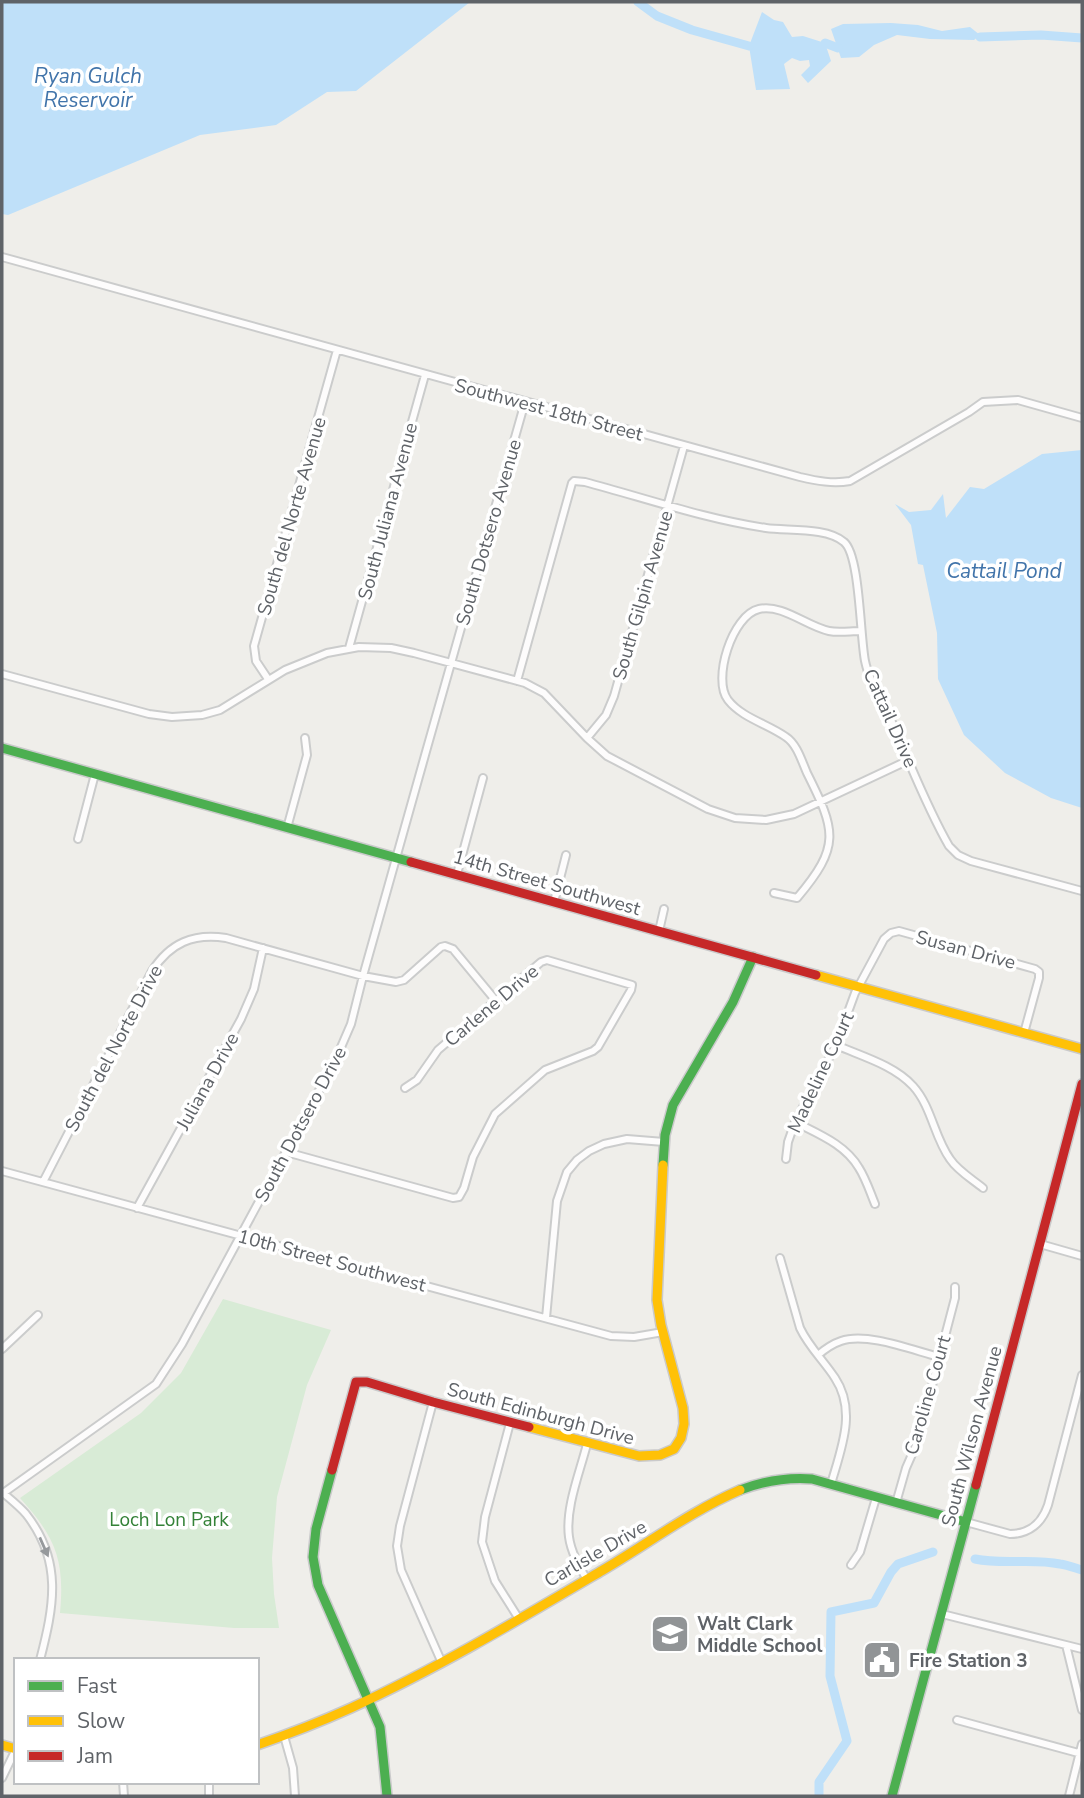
<svg xmlns="http://www.w3.org/2000/svg" width="1084" height="1798" font-family="'Nunito Sans',sans-serif">
	<rect width="100%" height="100%" fill="#efeeea"/>
	<path fill="#d8ebd6" d="M 223,1299 L 331,1330 L 307,1385 L 277,1497 L 272,1558 L 274,1594 L 279,1628 L 234,1628 L 60,1613 C 65,1559 55,1537 20,1498 L 141,1413 L 181,1373 Z"/>
	<path fill="#bfe0f9" d="M 2,2 L 470,2 L 356,91 L 327,92 L 276,125 L 200,135 L 8,215 L 2,214 Z
		M 762,12 L 774,20 L 783,22 L 792,37 L 803,36 L 825,43 L 831,61 L 808,83 L 801,75 L 810,66 L 809,60 L 800,61 L 792,58 L 784,64 L 790,89 L 756,90 L 749,46 Z
		M 891,23 L 918,25 L 942,31 L 970,27 L 980,35 L 974,40 L 930,39 L 897,35 L 874,45 L 859,57 L 841,58 L 831,29 L 843,24 Z
		M 1082,450 L 1082,808 L 1051,798 L 1005,773 L 964,735 L 938,679 L 937,633 L 923,565 L 918,564 L 911,525 L 895,504 L 909,512 L 931,510 L 943,494 L 946,518 L 970,487 L 984,489 L 1042,454 Z"/>
	<g fill="none" stroke-linecap="round" stroke-linejoin="round">
		<path stroke="#bfe0f9" stroke-width="9" d="M 638,2 L 657,16 L 692,30 L 749,46
			M 980,37 L 1041,35 L 1082,38
			M 825,43 L 838,48
			M 975,1559 C 1004,1565 1032,1558 1060,1564 C 1068,1565 1075,1568 1082,1570
			M 819,1796 L 819,1782 L 847,1741 L 830,1676 L 831,1612 L 874,1603 L 891,1572 L 898,1564 L 933,1552"/>
		<g stroke="#cbcccc" stroke-width="10">
			<path id="street" d="M 2,257 C 268,330 533,405 800,477 C 817,481 833,484 850,481 L 969,412 L 983,402 L 1018,400 L 1082,418
				M 349,648 L 425,375
				M 2,674 L 149,714 L 172,717 L 202,715 L 220,710 L 285,670 L 327,653 L 359,647 L 391,648 L 414,653 L 525,683 L 544,693 L 587,738 L 607,756 L 708,809 L 735,818 L 766,820 L 794,814 L 909,760
				M 268,679 L 256,661 L 254,646 L 337,350
				M 517,681 L 572,483 L 574,481 L 585,482 C 645,498 705,519 766,528 C 788,531 827,527 844,542 C 860,555 860,636 865,661 C 869,681 882,701 891,720 C 909,761 926,806 949,846 L 958,855 L 971,861 L 1082,891
				M 587,738 L 606,715 L 614,696 L 684,446
				M 287,828 L 307,755 L 305,738
				M 78,839 L 95,774
				M 457,874 L 483,778
				M 774,893 L 797,898 C 841,846 836,831 807,773 C 802,762 797,744 786,737 C 768,724 742,718 728,700 C 712,680 732,615 759,609 C 783,604 806,626 829,631 C 839,633 850,631 861,631
				M 554,902 L 566,855
				M 659,931 L 664,909
				M 836,1045 C 861,1056 894,1065 913,1086 C 932,1107 934,1137 950,1159 C 958,1171 972,1179 983,1188
				M 795,1122 C 818,1134 845,1144 859,1168 C 866,1179 870,1192 875,1204
				M 286,1152 L 453,1198 L 459,1197 L 464,1188 L 473,1157 L 495,1114 L 545,1070 L 593,1051 L 598,1047 L 631,990 L 632,985 L 547,960 L 541,962 L 438,1050 L 417,1080 L 405,1088
				M 786,1159 L 788,1142 L 795,1122 L 836,1045 L 855,993 L 884,939 L 891,933 L 899,931 L 1035,969 L 1039,972 L 1039,978 L 1024,1033
				M 2,1171 L 611,1336 L 634,1337 L 663,1332
				M 43,1182 L 152,971 C 170,943 193,933 226,938 L 363,976 L 396,982 L 404,980 L 441,947 L 445,946 L 453,949 L 496,1001
				M 137,1208 L 241,1019 L 254,989 L 263,948
				M 1040,1244 L 1082,1256
				M 780,1258 L 800,1328 C 809,1347 824,1361 835,1378 C 857,1411 841,1449 831,1484
				M 546,1318 L 557,1201 L 567,1172 L 577,1160 L 589,1151 L 604,1144 L 627,1139 L 664,1142
				M 2,1349 L 38,1315
				M 818,1355 C 825,1349 832,1344 841,1341 C 867,1332 912,1350 939,1357
				M 433,1402 L 400,1526 L 397,1546 L 401,1570 L 442,1663
				M 510,1423 L 485,1517 L 482,1542 L 495,1581 L 519,1619
				M 2,1492 C 10,1499 19,1506 26,1514 C 63,1561 54,1606 40,1660
				M 2,1494 L 156,1384 L 182,1344 L 335,1061 L 351,1024 L 363,976 L 427,748 L 525,402
				M 896,1503 L 906,1468 L 917,1443 L 955,1298 L 955,1287
				M 966,1522 L 1010,1534 C 1029,1534 1042,1523 1048,1505 L 1082,1375
				M 851,1565 L 860,1552 L 876,1498
				M 586,1578 C 579,1566 571,1552 569,1537 C 565,1508 580,1472 587,1444
				M 942,1614 L 1066,1645 L 1082,1710
				M 1066,1645 L 1082,1649
				M 957,1720 L 1082,1754
				M 284,1736 L 293,1768 L 295,1796
				M 2,1778 L 16,1749
				M 123,1782 L 124,1796
				M 209,1782 L 209,1796
				M 1069,1796 L 1082,1744"/>
		</g>
		<g stroke="#cacacb" stroke-width="12">
			<path id="fast" d="M 2,748 L 411,862
				M 663,1165 L 665,1135 L 673,1105 L 733,1002 L 753,957
				M 332,1470 L 316,1529 L 313,1557 L 318,1585 L 380,1727 L 387,1796
				M 740,1490 C 764,1481 787,1477 812,1479 L 966,1522
				M 892,1796 L 976,1485"/>
		</g>
		<g stroke="#cacacb" stroke-width="12">
			<path id="slow" d="M 816,975 L 1082,1049
				M 529,1427 L 639,1456 L 660,1455 L 674,1449 L 681,1438 L 684,1424 L 683,1408 L 661,1325 L 657,1300 L 663,1165
				M 2,1745 L 16,1749
				M 257,1745 C 289,1734 320,1722 351,1708 C 438,1668 520,1619 603,1570 C 649,1543 691,1511 740,1490"/>
		</g>
		<g stroke="#cacacb" stroke-width="12">
			<path id="jam" d="M 411,862 L 816,975
				M 332,1470 L 356,1382 L 367,1382 L 433,1402 L 529,1427
				M 976,1485 L 1082,1084"/>
		</g>
		<use href="#street" stroke="#fdfcfc" stroke-width="6"/>
		<use href="#fast" stroke="#4caf50" stroke-width="9"/>
		<use href="#slow" stroke="#ffc107" stroke-width="9"/>
		<use href="#jam" stroke="#c62828" stroke-width="9"/>
	</g>
	<defs><path id="oneway-solid" d="M-6-.8H1V-3.2L6.5 0L1 3.2V.8H-6Z" transform="scale(1.75)"/></defs>
	<use fill="#96999c" href="#oneway-solid" transform="translate(44 1547) rotate(66)"/>
	<defs>
		<g id="school-square" transform="scale(2.0125)"><rect x="-9" y="-9" width="18" height="18" rx="4" fill="#919496" stroke="#fff"/><path d="M0-5L7-2L0 1L-7-2ZM-4 1L0 2.5L4 1V4Q0 6-4 4Z" fill="#fff"/></g>
		<g id="civic-square" transform="scale(2.0125)"><rect x="-9" y="-9" width="18" height="18" rx="4" fill="#919496" stroke="#fff"/><path d="M-.6-6.5H3V-4.5H.6V-3L4-1V1h2V6H-6V1h2V-1L-.6-3ZM-1.2 2.5V6h2.4V2.5Z" fill="#fff"/></g>
	</defs>
	<g fill-rule="evenodd">
		<use href="#school-square" x="670" y="1634"/>
		<use href="#civic-square" x="882" y="1660"/>
	</g>
	<g text-anchor="middle" stroke-width="7" stroke-linejoin="round" paint-order="stroke">
		<g font-size="19" fill="#5f6368" stroke="#fff">
			<text transform="translate(549 409) rotate(15)" y="7">Southwest 18th Street</text>
			<text transform="translate(387 511) rotate(-75)" y="7">South Juliana Avenue</text>
			<text transform="translate(291 516) rotate(-74)" y="7">South del Norte Avenue</text>
			<text transform="translate(488 532) rotate(-74)" y="7">South Dotsero Avenue</text>
			<text transform="translate(642 595) rotate(-74)" y="7">South Gilpin Avenue</text>
			<text transform="translate(891 718) rotate(66)" y="7">Cattail Drive</text>
			<text transform="translate(547 882) rotate(16)" y="7">14th Street Southwest</text>
			<text transform="translate(966 949) rotate(15)" y="7">Susan Drive</text>
			<text transform="translate(491 1005) rotate(-40)" y="7">Carlene Drive</text>
			<text transform="translate(113 1048) rotate(-62)" y="7">South del Norte Drive</text>
			<text transform="translate(820 1072) rotate(-65)" y="7">Madeline Court</text>
			<text transform="translate(207 1081) rotate(-61)" y="7">Juliana Drive</text>
			<text transform="translate(300 1124) rotate(-62)" y="7">South Dotsero Drive</text>
			<text transform="translate(332 1260) rotate(15)" y="7">10th Street Southwest</text>
			<text transform="translate(927 1395) rotate(-74)" y="7">Caroline Court</text>
			<text transform="translate(541 1413) rotate(15)" y="7">South Edinburgh Drive</text>
			<text transform="translate(971 1436) rotate(-75)" y="7">South Wilson Avenue</text>
			<text transform="translate(595 1553) rotate(-30)" y="7">Carlisle Drive</text>
		</g>
		<g font-size="19" fill="#348238" stroke="#fff">
			<text x="169" y="1526">Loch Lon Park</text>
		</g>
		<g font-size="19" font-weight="bold" fill="#5f6368" stroke="#fff" text-anchor="start">
			<text x="697" y="1630">Walt Clark<tspan x="697" dy="22">Middle School</tspan></text>
			<text x="909" y="1667">Fire Station 3</text>
		</g>
		<g font-size="21" font-style="italic" fill="#4174aa" stroke="#fff">
			<text x="88" y="83">Ryan Gulch<tspan x="88" dy="24">Reservoir</tspan></text>
			<text x="1004" y="578">Cattail Pond</text>
		</g>
	</g>
	<rect width="1084" height="1798" fill="none" stroke="#5f6368" stroke-width="7"/>
	<rect x="14" y="1658" width="245" height="126" fill="#ffffff" stroke="#bfc1c3" stroke-width="2"/>
	<rect x="28" y="1681" width="35" height="10" fill="#4caf50" stroke="#bfc1c3" stroke-width="2"/>
	<text x="77" y="1693" font-size="21" fill="#5f6368">Fast</text>
	<rect x="28" y="1716" width="35" height="10" fill="#ffc107" stroke="#bfc1c3" stroke-width="2"/>
	<text x="77" y="1728" font-size="21" fill="#5f6368">Slow</text>
	<rect x="28" y="1751" width="35" height="10" fill="#c62828" stroke="#bfc1c3" stroke-width="2"/>
	<text x="77" y="1763" font-size="21" fill="#5f6368">Jam</text>
</svg>
